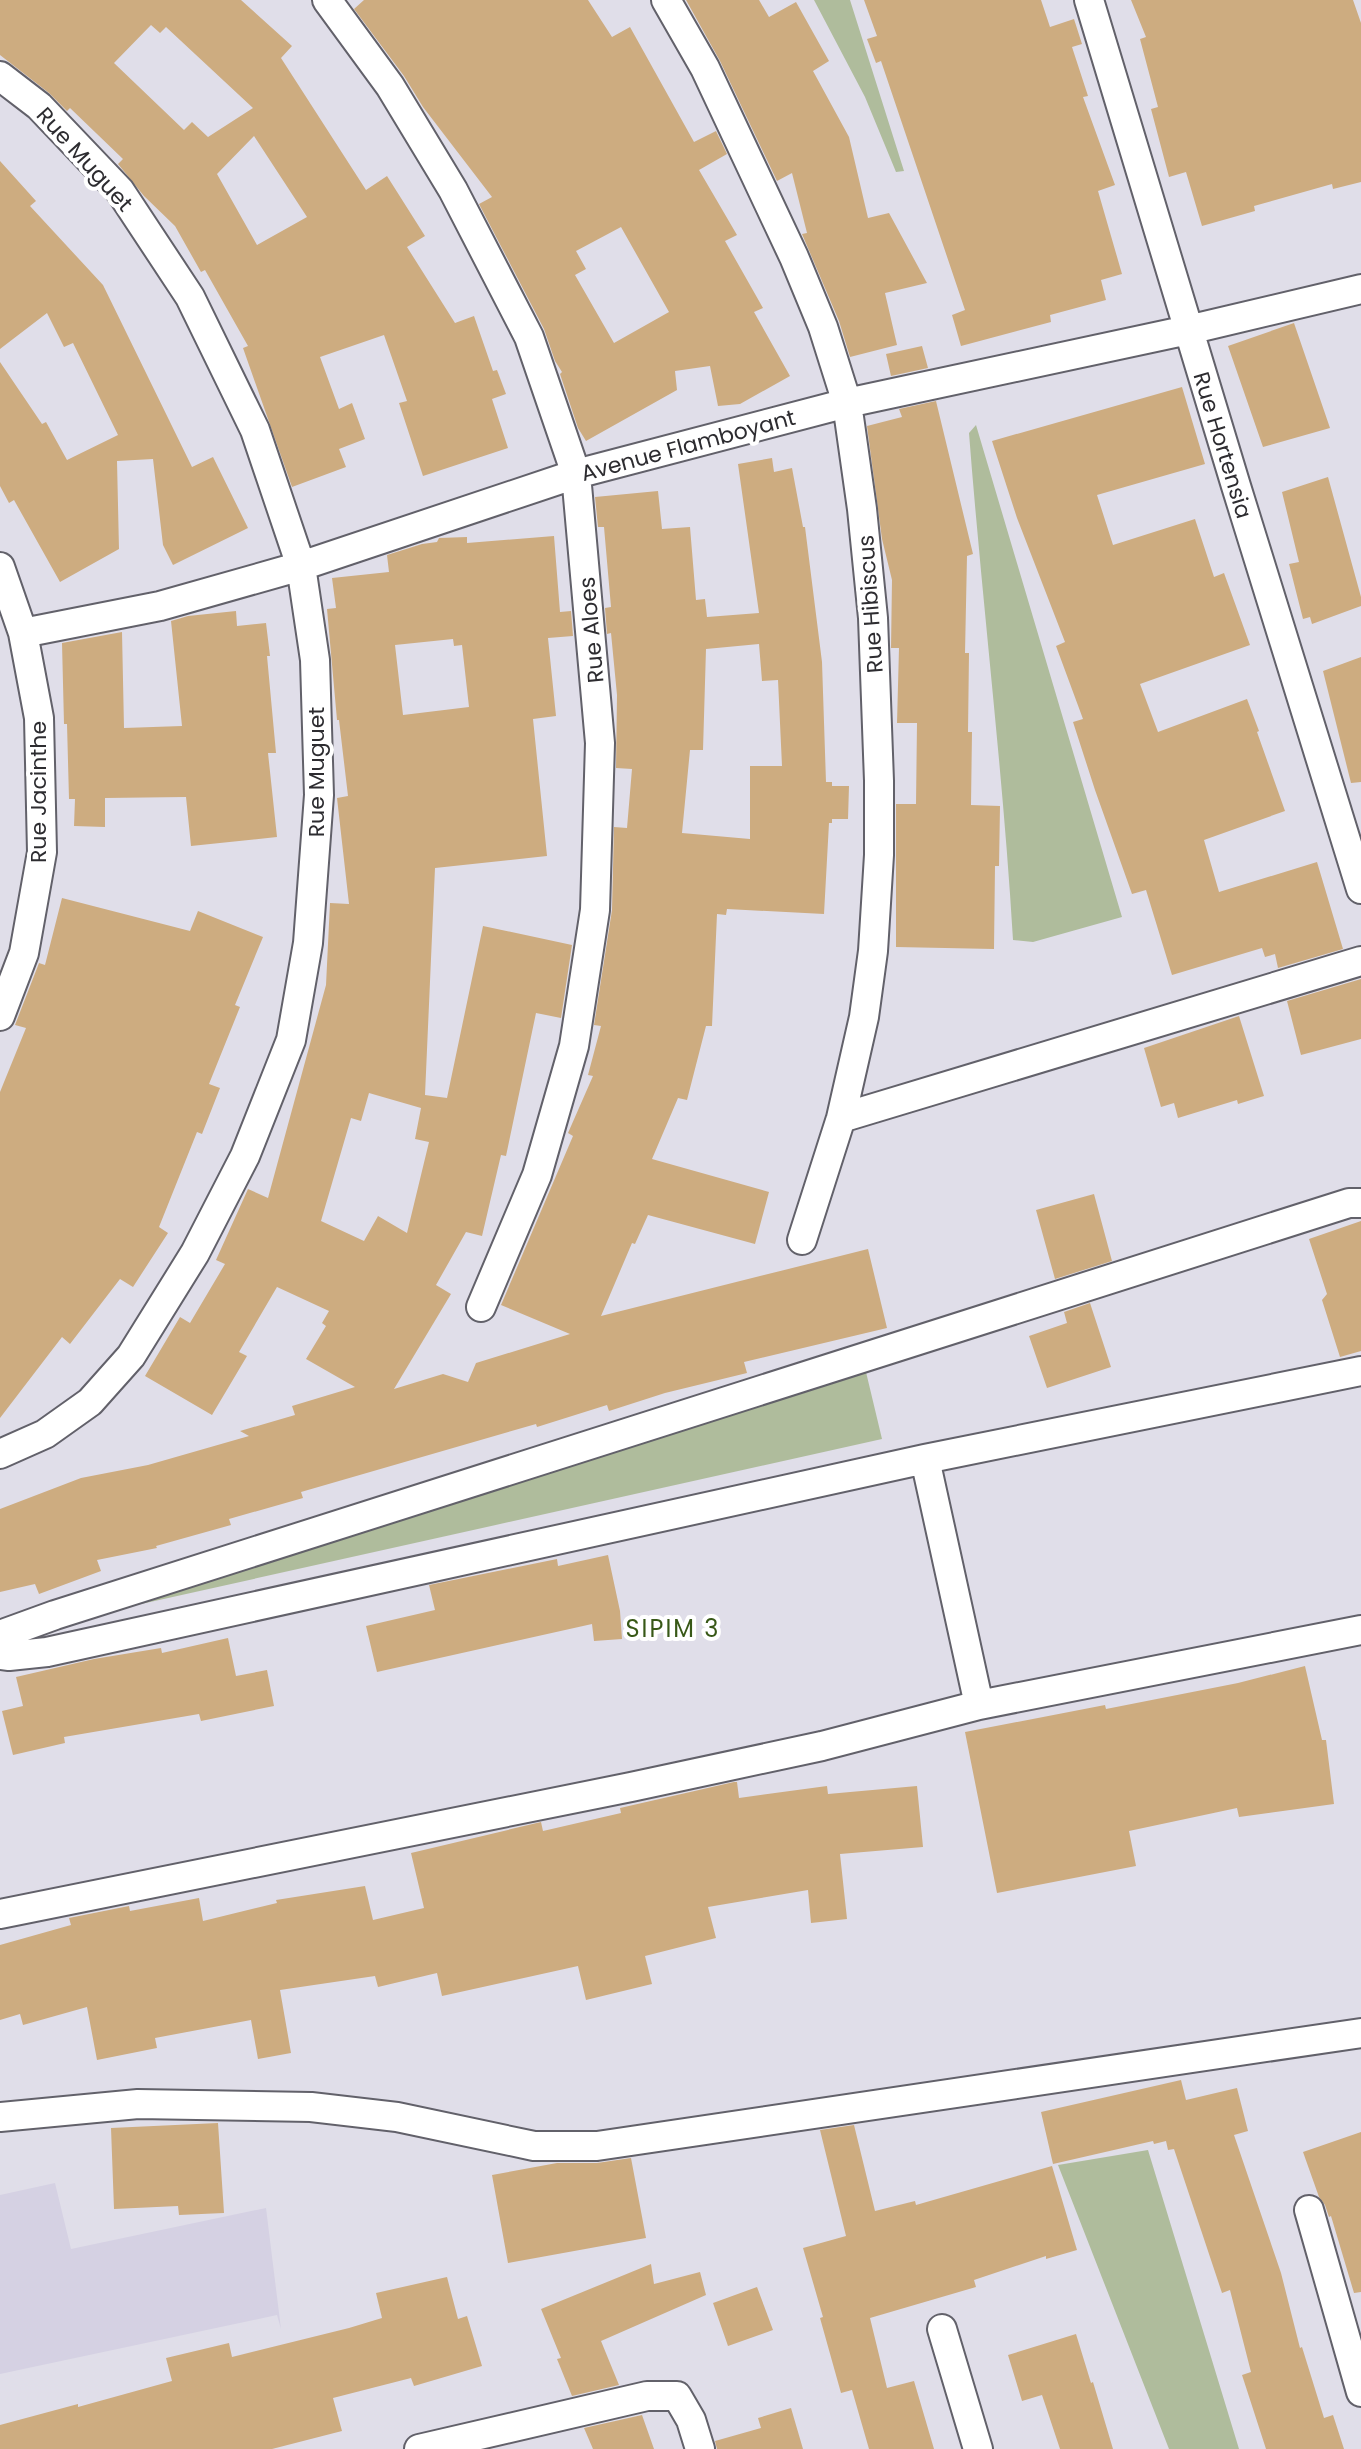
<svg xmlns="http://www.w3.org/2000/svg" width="1361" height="2449" font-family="Poppins,sans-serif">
	<rect width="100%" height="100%" fill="#e0dee9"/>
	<path fill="#d5d1e3" d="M 55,2183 L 71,2249 L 266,2208 L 281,2329 L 277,2315 L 0,2374 L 0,2195 Z"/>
	<path fill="#afbc9c" d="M 814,0 L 850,0 L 904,171 L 896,172 L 865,97 Z
		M 976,425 L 1122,917 L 1033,942 L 1013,940 C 1003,771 982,602 969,433 Z
		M 866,1372 L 882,1439 L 96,1614 Z
		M 1148,2150 L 1239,2449 L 1169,2449 L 1058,2165 Z"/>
	<path fill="#cdac80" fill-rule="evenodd" d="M 0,0 L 241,0 L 292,46 L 281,58 L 366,190 L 387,176 L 425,236 L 407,247 L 455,323 L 474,316 L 493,371 L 497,370 L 506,394 L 492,399 L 508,448 L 423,476 L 399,403 L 407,401 L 384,335 L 320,357 L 339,409 L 352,403 L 365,439 L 339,449 L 346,467 L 292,487 L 243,348 L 248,346 L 205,270 L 201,272 L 175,226 L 144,196 L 118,164 L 123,159 L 70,108 L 67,111 L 49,93 L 0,55 ZM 151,25 L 160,33 L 166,27 L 253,108 L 208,137 L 192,122 L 184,130 L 114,63 ZM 254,136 L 307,217 L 257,245 L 217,174 Z
		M 364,0 L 588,0 L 612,37 L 630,27 L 694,142 L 716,131 L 727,154 L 699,170 L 737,235 L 725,241 L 763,308 L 754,312 L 790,376 L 740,404 L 718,406 L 710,366 L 675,371 L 677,390 L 586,441 L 578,428 L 560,374 L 562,372 L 555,361 L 544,329 L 479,204 L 492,197 L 423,107 L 404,76 L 354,9 ZM 621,227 L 669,312 L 614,343 L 575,275 L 586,269 L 576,251 Z
		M 686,0 L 759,0 L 769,17 L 796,2 L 829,61 L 813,71 L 849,137 L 868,218 L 889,213 L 927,283 L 885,293 L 897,345 L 850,357 L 839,321 L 802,234 L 807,233 L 792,173 L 777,181 L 720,61 Z
		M 864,0 L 1041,0 L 1050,27 L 1074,19 L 1082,44 L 1072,47 L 1088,96 L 1083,97 L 1115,185 L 1098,191 L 1122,274 L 1101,280 L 1106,300 L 1050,315 L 1051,322 L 961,346 L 952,315 L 965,310 L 881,61 L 876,63 L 867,39 L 877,36 Z
		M 1131,0 L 1353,0 L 1361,23 L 1361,182 L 1333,189 L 1332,184 L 1254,206 L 1255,211 L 1202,226 L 1186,172 L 1169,177 L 1151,109 L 1158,107 L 1140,39 L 1146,37 Z
		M 0,161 L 36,201 L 30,206 L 103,285 L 192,467 L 213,457 L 248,528 L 173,565 L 163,545 L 153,459 L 117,461 L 119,549 L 60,582 L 14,500 L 9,503 L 0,486 L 0,362 L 42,424 L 46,422 L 67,460 L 118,435 L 73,343 L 64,347 L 47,313 L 0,349 Z
		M 1294,323 L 1330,428 L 1263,447 L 1228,346 Z
		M 922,346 L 928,368 L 891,376 L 886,354 Z
		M 1182,387 L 1205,464 L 1097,495 L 1113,545 L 1195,519 L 1214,577 L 1224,573 L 1250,645 L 1140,684 L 1158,732 L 1247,699 L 1259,731 L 1257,732 L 1285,811 L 1204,840 L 1219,892 L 1317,862 L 1343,949 L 1278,968 L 1275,954 L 1265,957 L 1262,948 L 1172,975 L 1146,890 L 1132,894 L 1095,790 L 1073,722 L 1083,719 L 1056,646 L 1065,642 L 1017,518 L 992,441 Z
		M 936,401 L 973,554 L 967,556 L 965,653 L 969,653 L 968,732 L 972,732 L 971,805 L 1000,806 L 999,866 L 995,866 L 994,949 L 896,947 L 896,804 L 916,804 L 917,723 L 897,723 L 899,648 L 891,648 L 892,580 L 882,539 L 867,426 L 902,417 L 899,409 Z
		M 772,458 L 774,472 L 792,468 L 803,527 L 805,527 L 822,662 L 826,782 L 832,782 L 832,786 L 849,786 L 848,819 L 832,819 L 832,823 L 829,823 L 824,914 L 727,909 L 726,915 L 717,914 L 712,1026 L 706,1026 L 687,1100 L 678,1098 L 652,1159 L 769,1192 L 755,1244 L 648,1215 L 635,1244 L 632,1243 L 601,1316 L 868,1249 L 887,1328 L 744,1362 L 747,1373 L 665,1393 L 609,1411 L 607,1405 L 537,1427 L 536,1424 L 301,1492 L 303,1498 L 229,1519 L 231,1525 L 156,1546 L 157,1548 L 97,1560 L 101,1571 L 39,1594 L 35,1584 L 0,1592 L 0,1509 L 81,1478 L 148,1465 L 249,1436 L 240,1431 L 295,1415 L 292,1406 L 355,1387 L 306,1359 L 326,1326 L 322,1323 L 329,1311 L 277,1287 L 239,1352 L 247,1356 L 212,1415 L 145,1376 L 180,1317 L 190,1323 L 225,1264 L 216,1260 L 248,1189 L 268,1198 L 326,985 L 330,903 L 349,904 L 337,798 L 348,796 L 339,720 L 337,720 L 327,609 L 336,608 L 332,578 L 389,572 L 387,555 L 422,544 L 437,542 L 439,538 L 467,537 L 467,543 L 554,536 L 560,612 L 571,611 L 573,636 L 548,638 L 556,716 L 533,719 L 547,856 L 435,868 L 425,1095 L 447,1098 L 483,926 L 572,945 L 561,1018 L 536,1013 L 506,1156 L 501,1155 L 482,1236 L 466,1232 L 436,1285 L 451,1294 L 394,1389 L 443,1374 L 468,1382 L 476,1363 L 570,1334 L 501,1305 L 573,1136 L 568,1133 L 593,1076 L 588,1075 L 601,1026 L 594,1025 L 612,910 L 614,827 L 627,828 L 632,769 L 616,768 L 617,695 L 611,633 L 607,634 L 605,608 L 611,607 L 604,527 L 598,527 L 595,497 L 658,491 L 662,529 L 690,527 L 696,600 L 705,599 L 707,617 L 759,613 L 738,464 ZM 453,639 L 454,646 L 462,645 L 469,707 L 403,715 L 395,645 ZM 759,644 L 762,681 L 778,680 L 782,766 L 750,766 L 750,839 L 682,833 L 690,750 L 703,750 L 706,649 ZM 369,1093 L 421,1108 L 415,1139 L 429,1142 L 407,1233 L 378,1216 L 364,1241 L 321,1221 L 351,1118 L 361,1121 Z
		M 1328,477 L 1361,597 L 1361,606 L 1312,624 L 1310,617 L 1303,619 L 1289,564 L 1299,562 L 1282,492 Z
		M 236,611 L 237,626 L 266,623 L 270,656 L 267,656 L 276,753 L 268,753 L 277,837 L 191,846 L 186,797 L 105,798 L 105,827 L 74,826 L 75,799 L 69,799 L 67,724 L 64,724 L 62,643 L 122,632 L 124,728 L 182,726 L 171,621 L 188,616 Z
		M 1361,657 L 1361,782 L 1351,783 L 1323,671 Z
		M 62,898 L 190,931 L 198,911 L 263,937 L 235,1005 L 240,1007 L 209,1084 L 220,1088 L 202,1134 L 197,1132 L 159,1227 L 168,1233 L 133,1287 L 120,1279 L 70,1344 L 62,1337 L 0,1418 L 0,1092 L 26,1028 L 15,1025 L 39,963 L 45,965 Z
		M 1361,979 L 1361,1039 L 1301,1055 L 1287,1001 Z
		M 1239,1016 L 1264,1096 L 1238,1104 L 1237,1100 L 1178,1118 L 1174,1103 L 1161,1107 L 1144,1048 Z
		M 1094,1194 L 1112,1261 L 1055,1279 L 1036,1210 Z
		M 1361,1221 L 1361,1351 L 1340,1357 L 1322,1300 L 1327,1294 L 1309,1239 Z
		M 1090,1303 L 1111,1367 L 1047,1388 L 1029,1336 L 1067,1323 L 1064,1312 Z
		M 608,1555 L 620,1611 L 622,1639 L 594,1641 L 592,1624 L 377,1672 L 366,1626 L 435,1610 L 429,1585 L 557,1559 L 558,1566 Z
		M 228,1638 L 236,1676 L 267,1670 L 274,1706 L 201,1721 L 199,1714 L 64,1737 L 65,1743 L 13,1755 L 2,1711 L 23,1706 L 16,1677 L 94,1659 L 161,1648 L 162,1653 Z
		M 1305,1666 L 1322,1740 L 1326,1740 L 1334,1804 L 1239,1817 L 1237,1808 L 1129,1831 L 1136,1866 L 997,1893 L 965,1732 L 1105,1705 L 1106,1709 L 1238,1683 Z
		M 734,1782 L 737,1782 L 739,1798 L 827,1786 L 828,1794 L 917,1786 L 923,1847 L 840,1854 L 847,1919 L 811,1923 L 808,1890 L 708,1907 L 716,1938 L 645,1956 L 652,1984 L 586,2000 L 578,1966 L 442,1996 L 437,1973 L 378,1987 L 375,1976 L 280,1990 L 291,2053 L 258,2059 L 251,2020 L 155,2038 L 157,2048 L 97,2060 L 87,2007 L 23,2025 L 20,2014 L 0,2020 L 0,1945 L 71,1925 L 69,1918 L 129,1906 L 130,1911 L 199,1898 L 203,1921 L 277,1903 L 276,1900 L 365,1886 L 373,1920 L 424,1908 L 411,1853 L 541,1822 L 543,1831 L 621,1813 L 620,1808 Z
		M 1181,2080 L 1186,2100 L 1237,2088 L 1248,2131 L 1234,2135 L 1281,2273 L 1300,2348 L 1302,2347 L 1324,2418 L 1333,2415 L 1344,2449 L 1266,2449 L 1242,2375 L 1251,2372 L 1230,2290 L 1222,2293 L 1174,2149 L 1168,2150 L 1166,2141 L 1154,2144 L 1153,2141 L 1053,2164 L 1041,2112 Z
		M 218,2123 L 224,2213 L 179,2215 L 178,2206 L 114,2209 L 111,2128 Z
		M 854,2125 L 875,2211 L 915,2201 L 916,2205 L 1052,2166 L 1077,2250 L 1046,2259 L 1046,2256 L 974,2280 L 976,2287 L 870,2318 L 887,2388 L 914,2381 L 934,2449 L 869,2449 L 852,2390 L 841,2393 L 820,2318 L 823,2317 L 803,2248 L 846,2236 L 820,2130 Z
		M 1361,2132 L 1361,2292 L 1354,2293 L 1331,2216 L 1329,2217 L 1325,2205 L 1319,2197 L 1303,2152 Z
		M 631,2158 L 646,2238 L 508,2263 L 492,2175 L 557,2163 L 597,2163 Z
		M 651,2264 L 654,2284 L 700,2272 L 706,2295 L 601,2341 L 619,2385 L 572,2396 L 557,2359 L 561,2358 L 541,2309 Z
		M 447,2277 L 458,2319 L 467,2316 L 482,2366 L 414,2386 L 411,2378 L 333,2398 L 342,2431 L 272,2449 L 0,2449 L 0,2425 L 78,2404 L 78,2407 L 172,2381 L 166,2358 L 229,2343 L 232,2357 L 349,2328 L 382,2318 L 376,2293 Z
		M 757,2287 L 773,2330 L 728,2346 L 713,2303 Z
		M 1076,2334 L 1091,2383 L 1093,2382 L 1113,2449 L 1060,2449 L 1042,2395 L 1022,2401 L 1008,2355 Z
		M 791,2408 L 803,2449 L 717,2449 L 715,2441 L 761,2428 L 758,2418 Z
		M 642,2415 L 654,2449 L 593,2449 L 584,2428 Z"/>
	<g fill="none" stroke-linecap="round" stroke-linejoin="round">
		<g stroke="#62616a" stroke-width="32">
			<path id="street" d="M 327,0 L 390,86 L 453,190 L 529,337 L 576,474 L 600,743 L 595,910 L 574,1046 L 537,1175 L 481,1307
				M 666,0 L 705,68 L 794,257 L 823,327 L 847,403 L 862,509 L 873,618 L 879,781 L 879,855 L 873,951 L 864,1017 L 841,1118 L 802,1240
				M 1089,0 L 1236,486 L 1361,889
				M 0,76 L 39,106 L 120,191 L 190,297 L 255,430 L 301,566 L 315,660 L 319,795 L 308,943 L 291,1040 L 245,1156 L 195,1253 L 131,1356 L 90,1402 L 45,1434 L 0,1454
				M 0,567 L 23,633 L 39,718 L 42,852 L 24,953 L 0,1016
				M 23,633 L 160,606 L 301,566 L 576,474 L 847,403 L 1188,330 L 1361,289
				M 841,1118 L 1361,961
				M 925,1459 L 979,1705
				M 0,1635 L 55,1615 L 1349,1203 L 1361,1203
				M 0,1655 L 9,1656 L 47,1652 L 925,1459 L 1361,1371
				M 0,1914 L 631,1787 L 822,1746 L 979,1705 L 1361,1630
				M 0,2117 L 138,2104 L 311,2107 L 397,2117 L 534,2146 L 597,2146 L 1361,2033
				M 1309,2210 L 1361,2392
				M 942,2329 L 978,2449
				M 419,2449 L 647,2396 L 677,2396 L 691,2420 L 700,2449"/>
		</g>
		<use href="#street" stroke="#fff" stroke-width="28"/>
	</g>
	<g text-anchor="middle" stroke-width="8" stroke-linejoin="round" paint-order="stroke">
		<g font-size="22" fill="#2d2c30" stroke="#fff">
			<text transform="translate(85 159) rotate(48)" y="8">Rue Muguet</text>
			<text transform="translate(688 445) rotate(-15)" y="8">Avenue Flamboyant</text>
			<text transform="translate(1223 445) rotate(73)" y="8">Rue Hortensia</text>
			<text transform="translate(870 604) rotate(-94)" y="8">Rue Hibiscus</text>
			<text transform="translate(591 630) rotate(-95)" y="8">Rue Aloes</text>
			<text transform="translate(316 772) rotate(-90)" y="8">Rue Muguet</text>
			<text transform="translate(38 792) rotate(-90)" y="8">Rue Jacinthe</text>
		</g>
		<g font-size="24" letter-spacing="2" fill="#385817" stroke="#fff">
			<text x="673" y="1637">SIPIM 3</text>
		</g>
	</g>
</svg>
